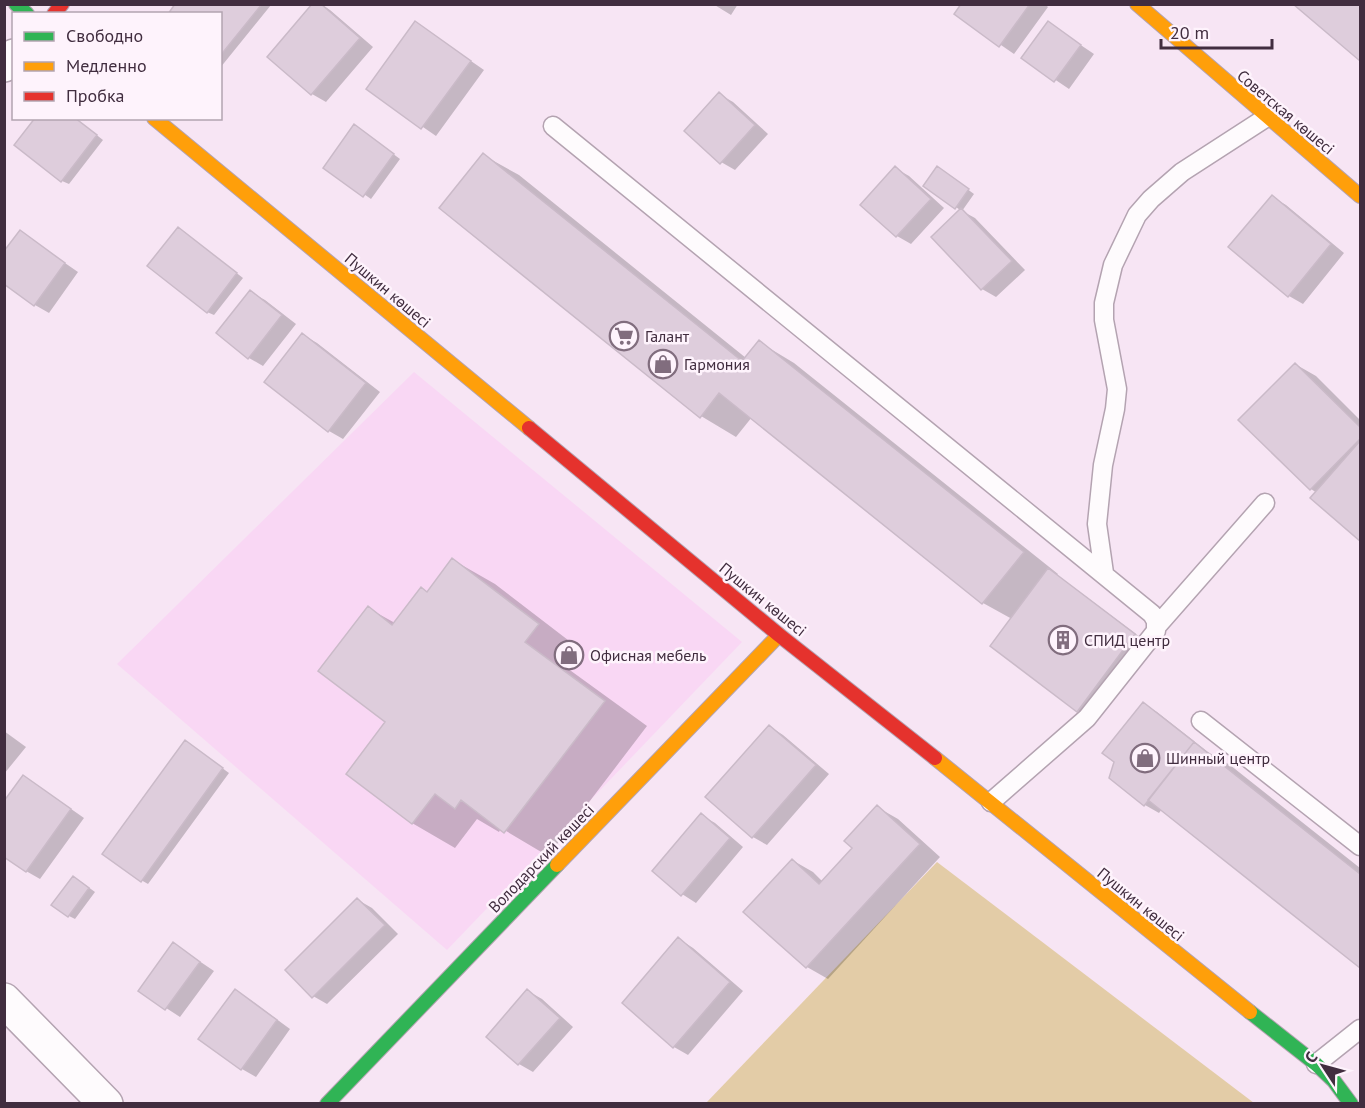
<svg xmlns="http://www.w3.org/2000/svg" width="1365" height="1108" font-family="'PT Sans',sans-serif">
	<rect width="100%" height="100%" fill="#f7e5f4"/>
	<path fill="#f9d7f4" d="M 414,372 L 742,642 L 447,950 L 117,664 Z"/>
	<path fill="#e3cca7" d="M 937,862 L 1254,1103 L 706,1103 Z"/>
	<path fill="#0003" d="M 177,4 L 270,4 L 271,5 L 220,68 L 220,14 Z
		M 321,4 L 330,10 L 373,47 L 326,102 L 312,94 Z
		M 713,4 L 738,4 L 731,15 Z
		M 963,4 L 1045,4 L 1048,7 L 1014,54 L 956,14 Z
		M 1296,4 L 1360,4 L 1360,59 Z
		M 416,23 L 484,70 L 436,136 L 368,89 Z
		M 1048,23 L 1094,54 L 1069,89 L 1023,58 Z
		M 719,94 L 733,102 L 768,134 L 735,170 L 721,162 Z
		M 75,118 L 103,140 L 69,184 L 62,181 Z
		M 361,130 L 400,159 L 371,199 L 325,167 Z
		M 483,155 L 519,175 L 746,358 L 759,342 L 794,363 L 1058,574 L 1057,575 L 1148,643 L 1092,719 L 1078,711 L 1012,619 L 983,603 L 752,417 L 736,437 L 701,416 Z
		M 895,168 L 909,176 L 944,208 L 911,244 L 897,236 Z
		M 944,172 L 974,194 L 962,211 L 975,218 L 1025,270 L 996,297 L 982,289 L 933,237 L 960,210 L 956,207 Z
		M 1272,197 L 1286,205 L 1344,253 L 1303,304 L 1289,296 L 1231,247 Z
		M 20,232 L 78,272 L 49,313 L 35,305 Z
		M 185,233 L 243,278 L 214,315 L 207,312 Z
		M 250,292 L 265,300 L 296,324 L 263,366 L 249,358 L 218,333 Z
		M 303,335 L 317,343 L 380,392 L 343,439 L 329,431 Z
		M 1295,364 L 1316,376 L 1360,420 L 1360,540 L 1312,498 L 1317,493 L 1311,489 L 1240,420 Z
		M 453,560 L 495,584 L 581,650 L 567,668 L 647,726 L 548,856 L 501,828 L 499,832 L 477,819 L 455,848 L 412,823 L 387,722 L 368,608 L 395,623 L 428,593 Z
		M 1143,704 L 1157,712 L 1208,752 L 1230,765 L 1360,868 L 1360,967 L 1162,809 L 1159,813 L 1145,805 Z
		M 769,726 L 783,735 L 829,774 L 767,845 L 753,837 Z
		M 4,731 L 26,747 L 4,774 Z
		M 192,746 L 229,773 L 148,884 L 141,880 Z
		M 24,776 L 84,818 L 40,879 L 26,871 Z
		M 877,807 L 898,819 L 940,857 L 828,979 L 807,967 L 792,860 L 813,872 L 823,882 L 854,848 Z
		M 701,815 L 715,823 L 743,847 L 696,903 L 682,894 Z
		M 80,881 L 95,892 L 75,919 L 69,916 Z
		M 358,900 L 372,908 L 398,934 L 327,1004 L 313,996 Z
		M 679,939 L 693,948 L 743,991 L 688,1055 L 674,1047 L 624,1003 Z
		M 174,944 L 214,971 L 180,1017 L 140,991 Z
		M 528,991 L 542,999 L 573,1027 L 533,1072 L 519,1064 L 488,1037 Z
		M 249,999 L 290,1029 L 256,1077 L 242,1069 Z"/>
	<path fill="#decddc" stroke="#cabac8" stroke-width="1.5" d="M 175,4 L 262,4 L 220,56 L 220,14 L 168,14 Z
		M 312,4 L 321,4 L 360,38 L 311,95 L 267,57 Z
		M 961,4 L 1030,4 L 999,47 L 954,14 Z
		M 1293,4 L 1360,4 L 1360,61 Z
		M 415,21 L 471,61 L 421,129 L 366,89 Z
		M 1048,21 L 1081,45 L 1054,82 L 1021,58 Z
		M 719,92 L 755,125 L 720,164 L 684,131 Z
		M 35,118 L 75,118 L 97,135 L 61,182 L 14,145 Z
		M 354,124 L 394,154 L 363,197 L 323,168 Z
		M 483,153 L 742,361 L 759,340 L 1024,552 L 982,604 L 719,393 L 700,418 L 439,208 Z
		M 895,166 L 931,199 L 896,237 L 860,205 Z
		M 937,166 L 969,189 L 955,209 L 923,186 Z
		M 1272,195 L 1331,244 L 1288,297 L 1228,247 Z
		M 961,208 L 1012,261 L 981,290 L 931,237 Z
		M 178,227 L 237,273 L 207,313 L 147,266 Z
		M 20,230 L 65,263 L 34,306 L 4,284 L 4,251 Z
		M 250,290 L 282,315 L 248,359 L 216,333 Z
		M 302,333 L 366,383 L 328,432 L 264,382 Z
		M 1295,363 L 1360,427 L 1360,439 L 1310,490 L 1238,420 Z
		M 1360,441 L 1360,541 L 1310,498 Z
		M 452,558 L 539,624 L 525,642 L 605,701 L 504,833 L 461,800 L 455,809 L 435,794 L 412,824 L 346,774 L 385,722 L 318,671 L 368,606 L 392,625 L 421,587 L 427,592 Z
		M 1048,568 L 1135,634 L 1077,712 L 990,646 Z
		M 1143,702 L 1194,742 L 1144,806 L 1109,778 L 1114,762 L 1102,753 Z
		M 769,725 L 816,765 L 752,838 L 705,797 Z
		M 185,740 L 223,768 L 141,882 L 102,854 Z
		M 1194,742 L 1360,874 L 1360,968 L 1148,800 Z
		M 23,775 L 71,809 L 26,872 L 4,857 L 4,801 Z
		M 877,805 L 920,844 L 806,968 L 743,912 L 792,859 L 819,884 L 852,848 L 844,841 Z
		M 701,813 L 730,838 L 681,896 L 652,871 Z
		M 73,876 L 89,888 L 68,917 L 51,905 Z
		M 357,898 L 385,925 L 312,998 L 285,970 Z
		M 678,937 L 730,982 L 673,1048 L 622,1003 Z
		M 173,942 L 200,962 L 165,1010 L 138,991 Z
		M 235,989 L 277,1020 L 241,1070 L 198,1039 Z
		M 527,989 L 560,1018 L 518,1065 L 486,1037 Z"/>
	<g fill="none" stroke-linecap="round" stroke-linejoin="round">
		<g stroke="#b4a3b1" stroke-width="21">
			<path id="lane" d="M 553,126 L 1152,614 L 1156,621 L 1156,631 L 1087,718 L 991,802
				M 1104,573 L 1097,524 L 1103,465 L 1115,409 L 1117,389 L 1104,320 L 1104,303 L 1113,265 L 1137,215 L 1151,199 L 1182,172 L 1267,117
				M 1157,626 L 1265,503
				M 1201,721 L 1360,846
				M 1316,1064 L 1360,1029"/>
		</g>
		<g stroke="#b4a3b1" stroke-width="36">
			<path id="street" d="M 4,65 L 14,56
				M 4,1000 L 106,1104"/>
		</g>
		<g stroke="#b4a3b1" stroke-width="16">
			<path id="fast" d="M 16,4 L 27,14
				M 1250,1012 L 1316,1064 L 1334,1081 L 1351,1104
				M 327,1104 L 557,865"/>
		</g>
		<g stroke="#b4a3b1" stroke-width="16">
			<path id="slow" d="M 1137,4 L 1360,196
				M 154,118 L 529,428
				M 935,758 L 1250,1012
				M 557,865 L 779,635"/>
		</g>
		<g stroke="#b4a3b1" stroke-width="16">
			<path id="jam" d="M 54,14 L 62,4
				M 529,428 L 779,635 L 935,758"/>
		</g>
		<use href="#lane" stroke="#fefbfd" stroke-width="18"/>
		<use href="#street" stroke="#fefbfd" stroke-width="33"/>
		<use href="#fast" stroke="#30b455" stroke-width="14"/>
		<use href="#slow" stroke="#ff9f0a" stroke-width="14"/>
		<use href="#jam" stroke="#e5322d" stroke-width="14"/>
	</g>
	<defs>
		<g id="supermarket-ring" transform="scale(1.5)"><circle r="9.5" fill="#fef3fc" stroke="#816d7e" stroke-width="1.5"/><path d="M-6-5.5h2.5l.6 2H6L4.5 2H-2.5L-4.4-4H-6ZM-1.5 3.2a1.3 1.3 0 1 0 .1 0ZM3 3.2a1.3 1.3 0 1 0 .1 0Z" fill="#816d7e"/></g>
		<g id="shop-ring" transform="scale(1.5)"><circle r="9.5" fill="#fef3fc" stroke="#816d7e" stroke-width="1.5"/><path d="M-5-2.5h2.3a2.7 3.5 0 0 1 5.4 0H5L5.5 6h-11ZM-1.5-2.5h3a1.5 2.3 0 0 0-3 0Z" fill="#816d7e"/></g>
		<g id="building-ring" transform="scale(1.5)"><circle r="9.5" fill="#fef3fc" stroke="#816d7e" stroke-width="1.5"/><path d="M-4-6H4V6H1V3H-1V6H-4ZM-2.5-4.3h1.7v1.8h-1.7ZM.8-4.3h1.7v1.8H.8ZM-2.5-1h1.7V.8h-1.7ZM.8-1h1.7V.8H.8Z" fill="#816d7e"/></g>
	</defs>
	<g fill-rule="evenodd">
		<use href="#supermarket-ring" x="624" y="336"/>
		<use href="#shop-ring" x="663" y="364"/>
		<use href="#building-ring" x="1063" y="640"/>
		<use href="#shop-ring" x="569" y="655"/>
		<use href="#shop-ring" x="1145" y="758"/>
	</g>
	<g text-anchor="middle" stroke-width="5" stroke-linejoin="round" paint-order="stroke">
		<g font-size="16" fill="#412d3f" stroke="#fef3fc">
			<text transform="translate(1286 112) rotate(40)" y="6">Советская көшесі</text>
			<text transform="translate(388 290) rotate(40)" y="6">Пушкин көшесі</text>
			<text transform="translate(763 599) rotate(39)" y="6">Пушкин көшесі</text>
			<text transform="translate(541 858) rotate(-46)" y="6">Володарский көшесі</text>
			<text transform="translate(1141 904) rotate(39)" y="6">Пушкин көшесі</text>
		</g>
		<g font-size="16" fill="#412d3f" stroke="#fef3fc" text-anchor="start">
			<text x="645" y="342">Галант</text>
			<text x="684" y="370">Гармония</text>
			<text x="1084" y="646">СПИД центр</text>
			<text x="590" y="661">Офисная мебель</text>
			<text x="1166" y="764">Шинный центр</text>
		</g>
	</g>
	<rect width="1365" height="1108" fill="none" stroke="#412d3f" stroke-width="12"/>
	<rect x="12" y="12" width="210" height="108" fill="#fef3fc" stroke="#b2a4b0" stroke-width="1.5"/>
	<rect x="24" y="32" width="30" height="9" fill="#30b455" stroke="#b2a4b0" stroke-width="1.5"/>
	<text x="66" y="42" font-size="18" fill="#412d3f">Свободно</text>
	<rect x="24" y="62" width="30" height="9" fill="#ff9f0a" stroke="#b2a4b0" stroke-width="1.5"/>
	<text x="66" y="72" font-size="18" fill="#412d3f">Медленно</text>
	<rect x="24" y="92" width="30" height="9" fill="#e5322d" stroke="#b2a4b0" stroke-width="1.5"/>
	<text x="66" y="102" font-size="18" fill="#412d3f">Пробка</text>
	<g transform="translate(1323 1066) rotate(306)" stroke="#fef3fc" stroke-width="4.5" paint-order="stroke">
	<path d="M0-4.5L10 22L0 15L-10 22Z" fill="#412d3f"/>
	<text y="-9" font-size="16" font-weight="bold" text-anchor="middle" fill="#412d3f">С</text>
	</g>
	<path d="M1161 39v9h111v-9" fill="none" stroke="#412d3f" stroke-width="3"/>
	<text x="1170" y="39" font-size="18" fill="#412d3f" stroke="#fef3fc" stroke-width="4.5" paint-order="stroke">20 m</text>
</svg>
